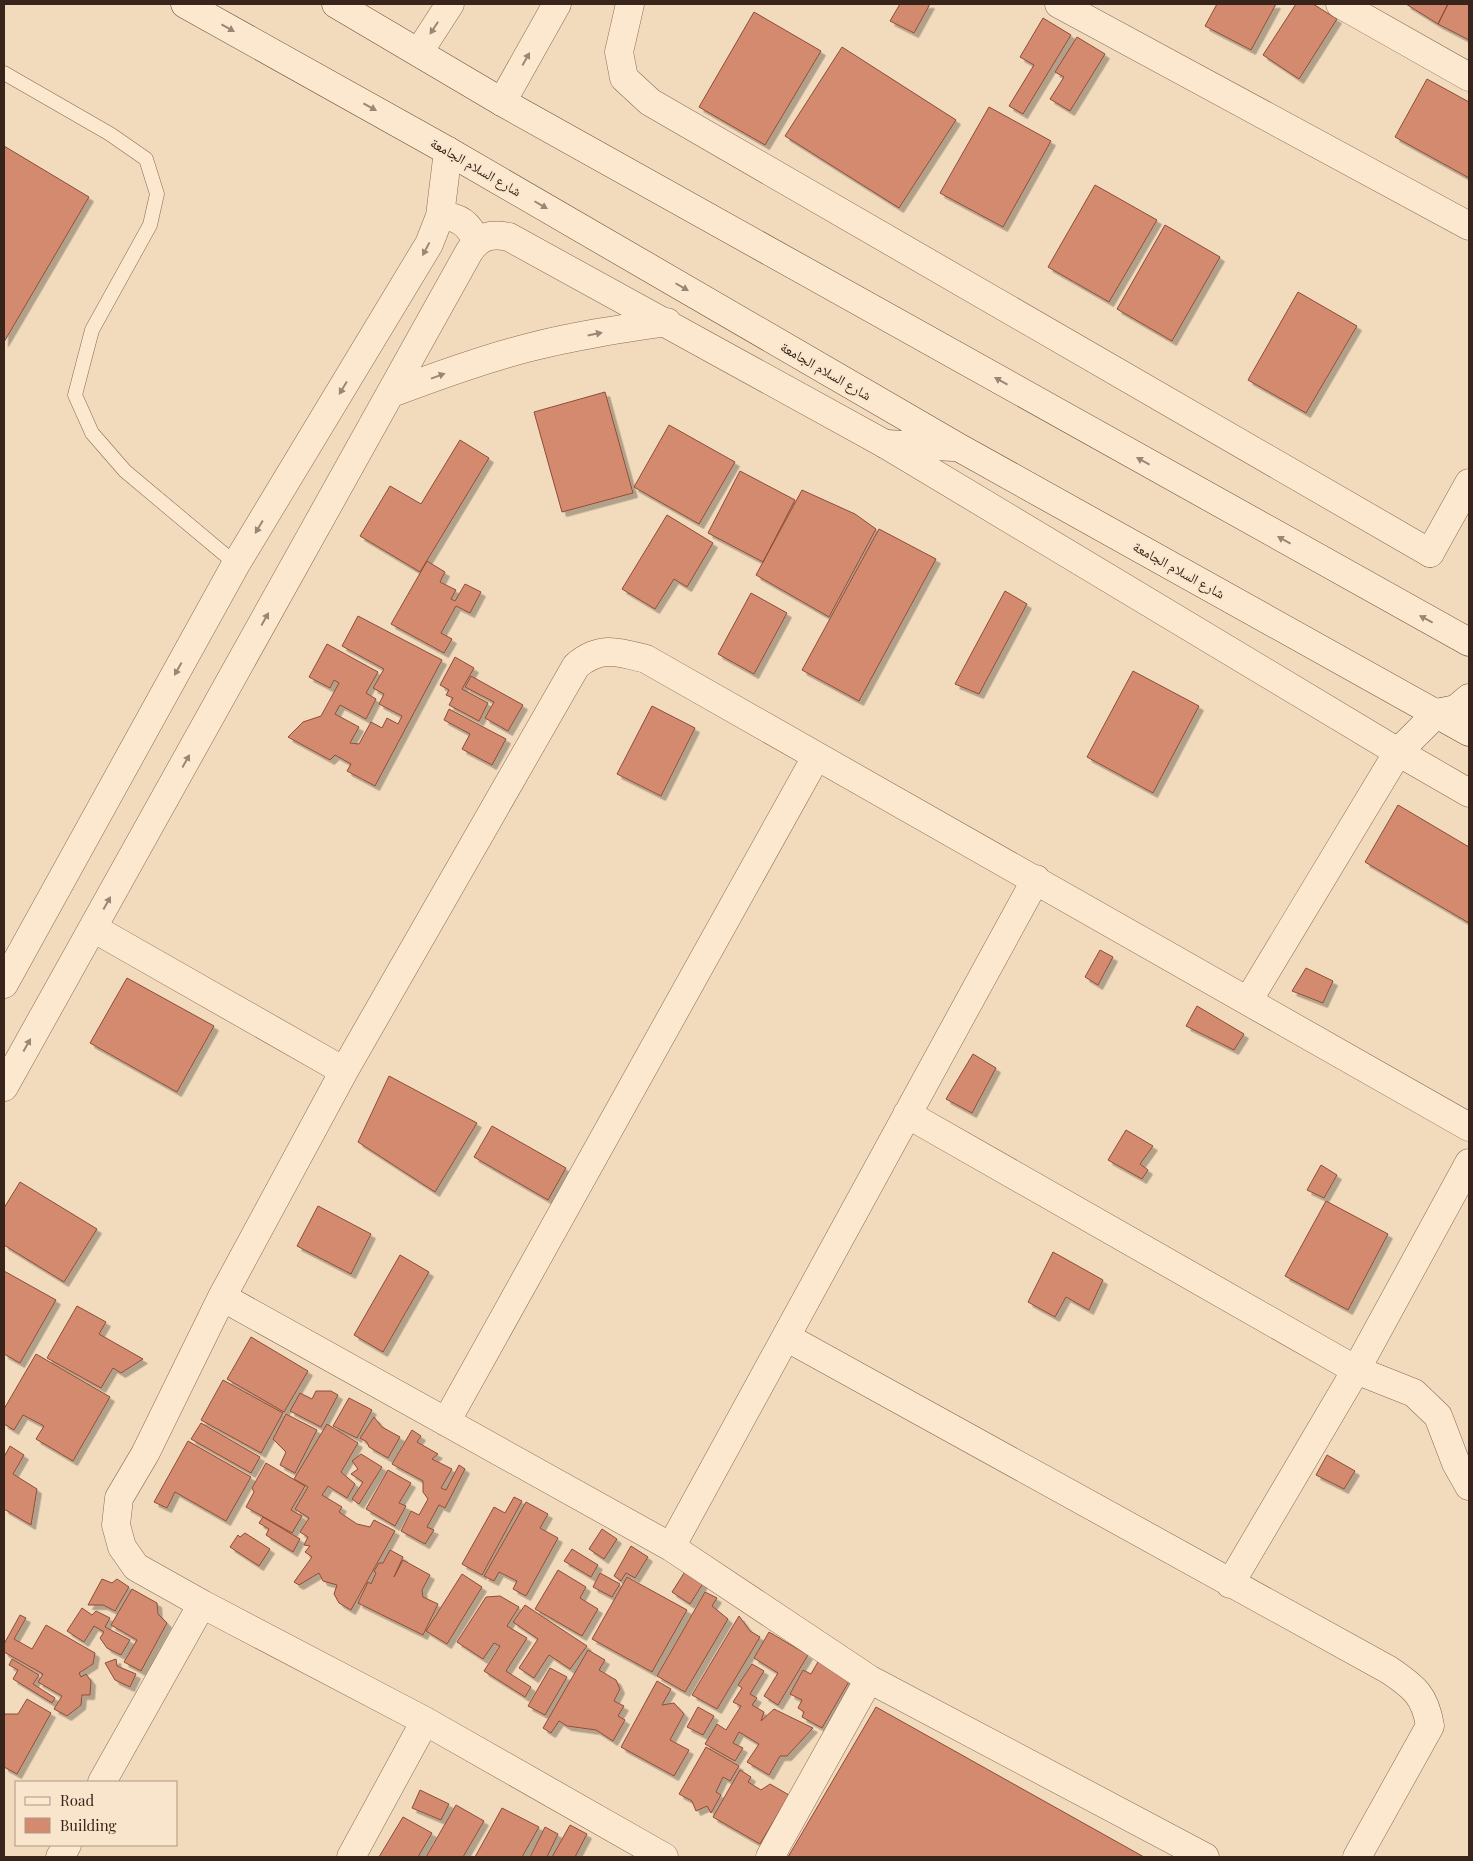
<svg xmlns="http://www.w3.org/2000/svg" width="1473" height="1861" font-family="'Playfair Display','Noto Naskh Arabic',serif">
	<defs>
		<filter id="shadow"><feDropShadow dx="4.5" dy="4.5" stdDeviation="0" flood-color="#0004"/></filter>
	</defs>
	<rect width="100%" height="100%" fill="#f2dabc"/>
	<path fill="#d38a6e" stroke="#8c4d38" filter="url(#shadow)" d="M 900,4 L 930,4 L 914,33 L 890,21 Z
		M 1217,4 L 1276,4 L 1251,50 L 1205,26 Z
		M 1296,4 L 1313,4 L 1337,19 L 1299,79 L 1263,55 Z
		M 1406,4 L 1448,4 L 1438,24 Z
		M 1448,4 L 1469,4 L 1469,40 L 1438,24 Z
		M 754,12 L 821,51 L 765,145 L 699,107 Z
		M 1043,18 L 1071,35 L 1023,114 L 1009,106 L 1034,65 L 1020,57 Z
		M 1077,37 L 1105,54 L 1070,111 L 1050,99 L 1064,77 L 1055,72 Z
		M 842,47 L 956,120 L 899,208 L 785,136 Z
		M 1427,79 L 1469,102 L 1469,178 L 1395,137 Z
		M 989,107 L 1051,141 L 1003,227 L 940,193 Z
		M 4,146 L 89,197 L 4,342 Z
		M 1095,185 L 1157,220 L 1109,302 L 1048,267 Z
		M 1165,225 L 1220,257 L 1172,341 L 1117,309 Z
		M 1298,292 L 1357,326 L 1306,413 L 1248,380 Z
		M 605,392 L 633,493 L 562,512 L 534,412 Z
		M 669,425 L 735,462 L 699,524 L 634,487 Z
		M 460,440 L 489,458 L 420,572 L 360,536 L 390,486 L 421,504 Z
		M 740,471 L 795,500 L 763,562 L 708,533 Z
		M 802,490 L 855,514 L 876,529 L 829,617 L 756,575 Z
		M 667,515 L 713,543 L 687,587 L 674,579 L 655,609 L 622,589 Z
		M 879,529 L 936,559 L 859,701 L 802,670 Z
		M 427,561 L 445,572 L 440,582 L 456,590 L 451,599 L 455,601 L 465,584 L 481,592 L 470,613 L 456,606 L 441,633 L 452,639 L 444,653 L 391,624 Z
		M 1005,591 L 1027,604 L 979,694 L 955,684 Z
		M 751,593 L 787,613 L 754,674 L 718,654 Z
		M 358,616 L 442,660 L 375,786 L 347,771 L 351,764 L 335,755 L 330,760 L 288,737 L 303,722 L 321,716 L 339,683 L 334,680 L 330,688 L 309,677 L 327,644 L 378,672 L 366,693 L 376,699 L 366,719 L 340,705 L 335,714 L 359,727 L 350,743 L 359,744 L 371,722 L 382,728 L 387,718 L 398,724 L 402,716 L 379,704 L 384,694 L 373,688 L 384,669 L 342,646 Z
		M 455,657 L 474,668 L 462,689 L 488,703 L 479,721 L 449,705 L 453,698 L 446,695 L 449,690 L 440,685 Z
		M 1133,671 L 1199,706 L 1153,793 L 1087,757 Z
		M 471,676 L 523,705 L 508,731 L 485,718 L 494,702 L 465,687 Z
		M 652,706 L 695,728 L 661,796 L 617,774 Z
		M 449,709 L 506,739 L 492,765 L 462,749 L 470,734 L 444,720 Z
		M 1398,805 L 1469,847 L 1469,923 L 1365,862 Z
		M 1100,950 L 1113,957 L 1098,985 L 1085,977 Z
		M 1306,968 L 1333,981 L 1323,1003 L 1292,991 Z
		M 127,978 L 214,1026 L 177,1092 L 90,1043 Z
		M 1197,1006 L 1244,1034 L 1234,1050 L 1186,1026 Z
		M 973,1054 L 996,1068 L 972,1113 L 946,1099 Z
		M 389,1076 L 477,1123 L 435,1192 L 358,1142 Z
		M 492,1126 L 566,1168 L 548,1200 L 474,1157 Z
		M 1126,1130 L 1153,1146 L 1140,1164 L 1148,1170 L 1142,1179 L 1108,1160 Z
		M 1321,1165 L 1337,1175 L 1324,1198 L 1307,1190 Z
		M 20,1182 L 97,1229 L 64,1282 L 4,1245 L 4,1208 Z
		M 1326,1201 L 1388,1234 L 1348,1310 L 1285,1276 Z
		M 318,1206 L 371,1234 L 351,1274 L 297,1246 Z
		M 1053,1252 L 1103,1280 L 1089,1310 L 1066,1297 L 1055,1317 L 1028,1302 Z
		M 400,1255 L 429,1272 L 383,1352 L 354,1335 Z
		M 4,1271 L 56,1300 L 20,1363 L 4,1354 Z
		M 77,1306 L 106,1322 L 99,1334 L 143,1359 L 121,1373 L 113,1368 L 101,1388 L 47,1358 Z
		M 251,1337 L 308,1371 L 284,1412 L 227,1379 Z
		M 36,1354 L 110,1397 L 73,1461 L 36,1439 L 44,1426 L 23,1415 L 14,1430 L 4,1424 L 4,1409 Z
		M 223,1380 L 283,1413 L 261,1453 L 201,1420 Z
		M 316,1391 L 331,1391 L 338,1395 L 321,1427 L 290,1411 L 300,1393 L 312,1399 Z
		M 349,1398 L 372,1410 L 357,1438 L 333,1426 Z
		M 286,1414 L 317,1430 L 295,1473 L 280,1465 L 286,1452 L 273,1439 Z
		M 374,1417 L 382,1427 L 400,1437 L 388,1458 L 369,1447 L 367,1442 L 360,1438 Z
		M 201,1423 L 260,1457 L 251,1473 L 191,1439 Z
		M 327,1424 L 358,1443 L 341,1472 L 355,1484 L 347,1498 L 328,1486 L 322,1495 L 342,1507 L 339,1512 L 357,1524 L 370,1527 L 374,1520 L 395,1531 L 351,1610 L 339,1603 L 334,1594 L 337,1585 L 323,1581 L 319,1573 L 299,1585 L 294,1582 L 312,1557 L 305,1552 L 310,1546 L 304,1545 L 308,1537 L 300,1532 L 309,1518 L 295,1509 L 308,1487 L 294,1479 Z
		M 412,1430 L 421,1436 L 417,1442 L 438,1454 L 432,1459 L 452,1469 L 441,1488 L 446,1490 L 459,1465 L 465,1469 L 445,1508 L 439,1505 L 427,1527 L 434,1530 L 425,1544 L 401,1531 L 411,1511 L 419,1515 L 428,1499 L 423,1492 L 423,1481 L 392,1464 Z
		M 188,1441 L 251,1477 L 226,1521 L 175,1492 L 167,1508 L 154,1502 Z
		M 10,1446 L 24,1455 L 13,1474 L 37,1489 L 31,1525 L 4,1509 L 4,1457 Z
		M 361,1454 L 382,1467 L 359,1504 L 352,1499 L 363,1482 L 351,1474 L 358,1469 L 352,1461 Z
		M 1327,1455 L 1355,1471 L 1344,1489 L 1316,1475 Z
		M 266,1463 L 305,1486 L 291,1510 L 302,1516 L 292,1533 L 246,1507 L 254,1492 L 252,1488 Z
		M 388,1470 L 411,1483 L 399,1503 L 406,1506 L 395,1526 L 366,1509 Z
		M 514,1497 L 522,1501 L 482,1575 L 462,1564 L 494,1507 L 505,1513 Z
		M 526,1502 L 548,1514 L 540,1528 L 558,1538 L 526,1596 L 513,1589 L 517,1581 L 499,1572 L 494,1581 L 484,1576 Z
		M 263,1517 L 300,1539 L 293,1552 L 266,1535 L 269,1529 L 259,1523 Z
		M 602,1529 L 617,1539 L 604,1559 L 589,1549 Z
		M 245,1533 L 270,1549 L 259,1566 L 230,1547 L 238,1535 L 240,1537 Z
		M 631,1546 L 648,1557 L 635,1578 L 626,1573 L 621,1581 L 614,1576 Z
		M 572,1549 L 598,1565 L 591,1577 L 564,1561 Z
		M 390,1550 L 403,1557 L 394,1577 L 403,1560 L 430,1575 L 422,1590 L 423,1597 L 438,1604 L 423,1635 L 358,1603 L 368,1582 L 371,1584 L 376,1573 L 374,1571 L 379,1563 L 383,1563 Z
		M 558,1570 L 586,1587 L 580,1598 L 598,1609 L 582,1636 L 535,1609 Z
		M 686,1570 L 704,1582 L 690,1604 L 672,1592 Z
		M 600,1573 L 620,1584 L 612,1597 L 593,1587 Z
		M 462,1574 L 482,1587 L 447,1644 L 426,1631 Z
		M 627,1577 L 687,1610 L 652,1672 L 592,1639 Z
		M 102,1579 L 112,1583 L 117,1579 L 129,1587 L 115,1611 L 103,1605 L 88,1605 Z
		M 132,1589 L 157,1603 L 158,1614 L 167,1623 L 141,1671 L 124,1662 L 137,1640 L 111,1625 Z
		M 705,1592 L 717,1598 L 712,1606 L 728,1619 L 685,1692 L 657,1676 Z
		M 500,1596 L 519,1607 L 507,1626 L 527,1638 L 506,1671 L 531,1687 L 525,1697 L 484,1671 L 500,1646 L 494,1643 L 483,1659 L 457,1642 L 486,1597 Z
		M 525,1605 L 587,1646 L 570,1669 L 549,1655 L 534,1678 L 519,1668 L 538,1639 L 513,1622 Z
		M 82,1608 L 92,1615 L 96,1611 L 110,1618 L 105,1627 L 130,1640 L 121,1655 L 107,1648 L 100,1638 L 104,1632 L 94,1626 L 84,1642 L 67,1631 Z
		M 20,1615 L 26,1618 L 14,1639 L 32,1649 L 46,1625 L 95,1653 L 93,1664 L 79,1673 L 81,1677 L 86,1674 L 91,1681 L 90,1695 L 82,1695 L 81,1705 L 67,1716 L 54,1709 L 62,1696 L 38,1682 L 43,1674 L 4,1652 L 4,1644 Z
		M 739,1616 L 750,1631 L 760,1637 L 717,1709 L 692,1695 Z
		M 769,1632 L 808,1655 L 778,1705 L 764,1696 L 778,1673 L 754,1658 Z
		M 588,1650 L 605,1660 L 599,1670 L 616,1680 L 620,1689 L 614,1701 L 624,1706 L 618,1716 L 625,1720 L 613,1741 L 596,1730 L 567,1726 L 559,1721 L 551,1733 L 543,1728 Z
		M 12,1659 L 39,1675 L 33,1684 L 55,1698 L 52,1703 L 13,1679 L 18,1670 L 9,1665 Z
		M 116,1659 L 117,1666 L 136,1674 L 130,1687 L 115,1680 L 105,1663 Z
		M 819,1660 L 851,1678 L 822,1728 L 802,1717 L 804,1712 L 798,1708 L 802,1700 L 790,1694 L 803,1670 L 811,1674 Z
		M 752,1664 L 764,1671 L 750,1694 L 757,1698 L 752,1705 L 764,1712 L 761,1721 L 774,1709 L 813,1728 L 787,1756 L 780,1756 L 769,1775 L 747,1762 L 759,1744 L 739,1732 L 733,1743 L 743,1748 L 735,1761 L 705,1744 L 717,1724 L 726,1730 L 741,1706 L 733,1702 L 742,1688 L 738,1685 Z
		M 550,1668 L 567,1677 L 545,1715 L 528,1706 Z
		M 657,1681 L 671,1689 L 662,1705 L 674,1703 L 684,1714 L 670,1740 L 689,1750 L 674,1776 L 621,1747 Z
		M 27,1699 L 51,1713 L 17,1774 L 4,1767 L 4,1714 L 18,1714 Z
		M 698,1707 L 714,1716 L 703,1735 L 687,1727 Z
		M 876,1707 L 1144,1857 L 788,1857 Z
		M 706,1747 L 739,1766 L 730,1781 L 723,1777 L 716,1792 L 721,1795 L 711,1813 L 707,1806 L 696,1811 L 692,1801 L 679,1794 Z
		M 740,1770 L 751,1777 L 748,1782 L 761,1790 L 770,1784 L 789,1795 L 760,1844 L 713,1817 Z
		M 420,1790 L 449,1804 L 441,1820 L 412,1808 Z
		M 456,1805 L 484,1821 L 463,1857 L 426,1857 Z
		M 502,1808 L 539,1827 L 522,1857 L 475,1857 Z
		M 403,1817 L 432,1833 L 418,1857 L 379,1857 Z
		M 570,1825 L 587,1834 L 575,1857 L 552,1857 Z
		M 545,1827 L 558,1834 L 547,1857 L 530,1857 Z"/>
	<g fill="none" stroke-linecap="round" stroke-linejoin="round">
		<g stroke="#8a6954" stroke-width="15">
			<path id="service" d="M 4,73 L 110,134 L 146,159 L 157,194 L 150,225 L 92,330 L 75,395 L 92,433 L 125,471 L 236,564"/>
		</g>
		<g stroke="#8a6954" stroke-width="29">
			<path id="minor" d="M 1059,4 L 1469,226
				M 1340,4 L 1469,77
				M 1430,553 L 1469,483
				M 93,928 L 344,1071
				M 1248,1001 L 1398,752
				M 907,1114 L 1356,1370 L 1414,1393 L 1438,1416 L 1456,1463 L 1469,1486
				M 222,1297 L 671,1547 L 869,1679 L 1205,1857
				M 786,1337 L 1389,1670 C 1414,1687 1425,1695 1430,1726 L 1357,1857
				M 446,1422 L 816,757
				M 671,1547 L 1036,879
				M 1230,1584 L 1356,1370 L 1469,1163
				M 202,1604 L 425,1721 L 664,1857
				M 102,1782 L 202,1604 L 136,1567 L 122,1547 L 116,1525 L 119,1498 L 145,1454 L 222,1297 L 344,1071 L 576,666 C 600,645 619,652 646,659 L 1469,1127
				M 60,1857 L 67,1845
				M 351,1857 L 425,1721
				M 770,1857 L 869,1679"/>
		</g>
		<g stroke="#8a6954" stroke-width="29">
			<path id="tertiary" d="M 630,4 L 619,52 L 624,78 L 650,102 L 1430,553
				M 419,52 L 450,4
				M 502,102 L 557,4
				M 440,216 C 458,216 470,224 476,242
				M 392,393 C 437,376 481,360 527,348 C 573,336 620,329 667,322
				M 4,984 L 236,564 L 429,244 L 440,216 L 448,151
				M 4,1087 L 469,252 C 479,236 491,233 509,237 L 885,444 L 1398,752 L 1469,793"/>
		</g>
		<g stroke="#6c4a37" stroke-width="29">
			<path id="secondary" d="M 185,4 L 448,151 L 958,447 L 1469,732
				M 336,4 L 502,102 L 1469,642
				M 885,444 L 954,447
				M 1398,752 L 1437,713 L 1456,709 L 1469,698"/>
		</g>
		<use href="#service" stroke="#fce8cf" stroke-width="14"/>
		<use href="#minor" stroke="#fce8cf" stroke-width="28"/>
		<use href="#tertiary" stroke="#fce8cf" stroke-width="28"/>
		<use href="#secondary" stroke="#fce8cf" stroke-width="28"/>
	</g>
	<defs><path id="oneway-solid" d="M-6-.8H1V-3.2L6.5 0L1 3.2V.8H-6Z" transform="scale(1.25)"/></defs>
	<g fill="#9a8674">
		<use href="#oneway-solid" transform="translate(228 28) rotate(29)"/>
		<use href="#oneway-solid" transform="translate(434 28) rotate(123)"/>
		<use href="#oneway-solid" transform="translate(526 59) rotate(-61)"/>
		<use href="#oneway-solid" transform="translate(370 107) rotate(29)"/>
		<use href="#oneway-solid" transform="translate(541 205) rotate(30)"/>
		<use href="#oneway-solid" transform="translate(426 249) rotate(118)"/>
		<use href="#oneway-solid" transform="translate(682 287) rotate(30)"/>
		<use href="#oneway-solid" transform="translate(595 334) rotate(-11)"/>
		<use href="#oneway-solid" transform="translate(438 376) rotate(-20)"/>
		<use href="#oneway-solid" transform="translate(1001 381) rotate(-151)"/>
		<use href="#oneway-solid" transform="translate(343 388) rotate(121)"/>
		<use href="#oneway-solid" transform="translate(1143 461) rotate(-151)"/>
		<use href="#oneway-solid" transform="translate(259 527) rotate(121)"/>
		<use href="#oneway-solid" transform="translate(1284 540) rotate(-151)"/>
		<use href="#oneway-solid" transform="translate(265 619) rotate(-61)"/>
		<use href="#oneway-solid" transform="translate(1426 619) rotate(-152)"/>
		<use href="#oneway-solid" transform="translate(178 669) rotate(119)"/>
		<use href="#oneway-solid" transform="translate(186 761) rotate(-61)"/>
		<use href="#oneway-solid" transform="translate(107 903) rotate(-61)"/>
		<use href="#oneway-solid" transform="translate(27 1045) rotate(-61)"/>
	</g>
	<g text-anchor="middle" stroke-width="4" stroke-linejoin="round" paint-order="stroke">
		<g font-size="14" fill="#38241a" stroke="#f8e5cc">
			<text transform="translate(476 167) rotate(30)" y="5">شارع السلام الجامعة</text>
			<text transform="translate(826 371) rotate(30)" y="5">شارع السلام الجامعة</text>
			<text transform="translate(1179 570) rotate(29)" y="5">شارع السلام الجامعة</text>
		</g>
	</g>
	<rect width="1473" height="1861" fill="none" stroke="#38241a" stroke-width="10"/>
	<rect x="15" y="1781" width="162" height="65" fill="#f8e5cc" stroke="#ab9885"/>
	<rect x="25" y="1797" width="25" height="8" fill="#fce8cf" stroke="#ab9885"/>
	<text x="60" y="1806" font-size="15" fill="#38241a">Road</text>
	<rect x="25" y="1818" width="25" height="15" fill="#d38a6e" stroke="#ab9885"/>
	<text x="60" y="1831" font-size="15" fill="#38241a">Building</text>
</svg>
